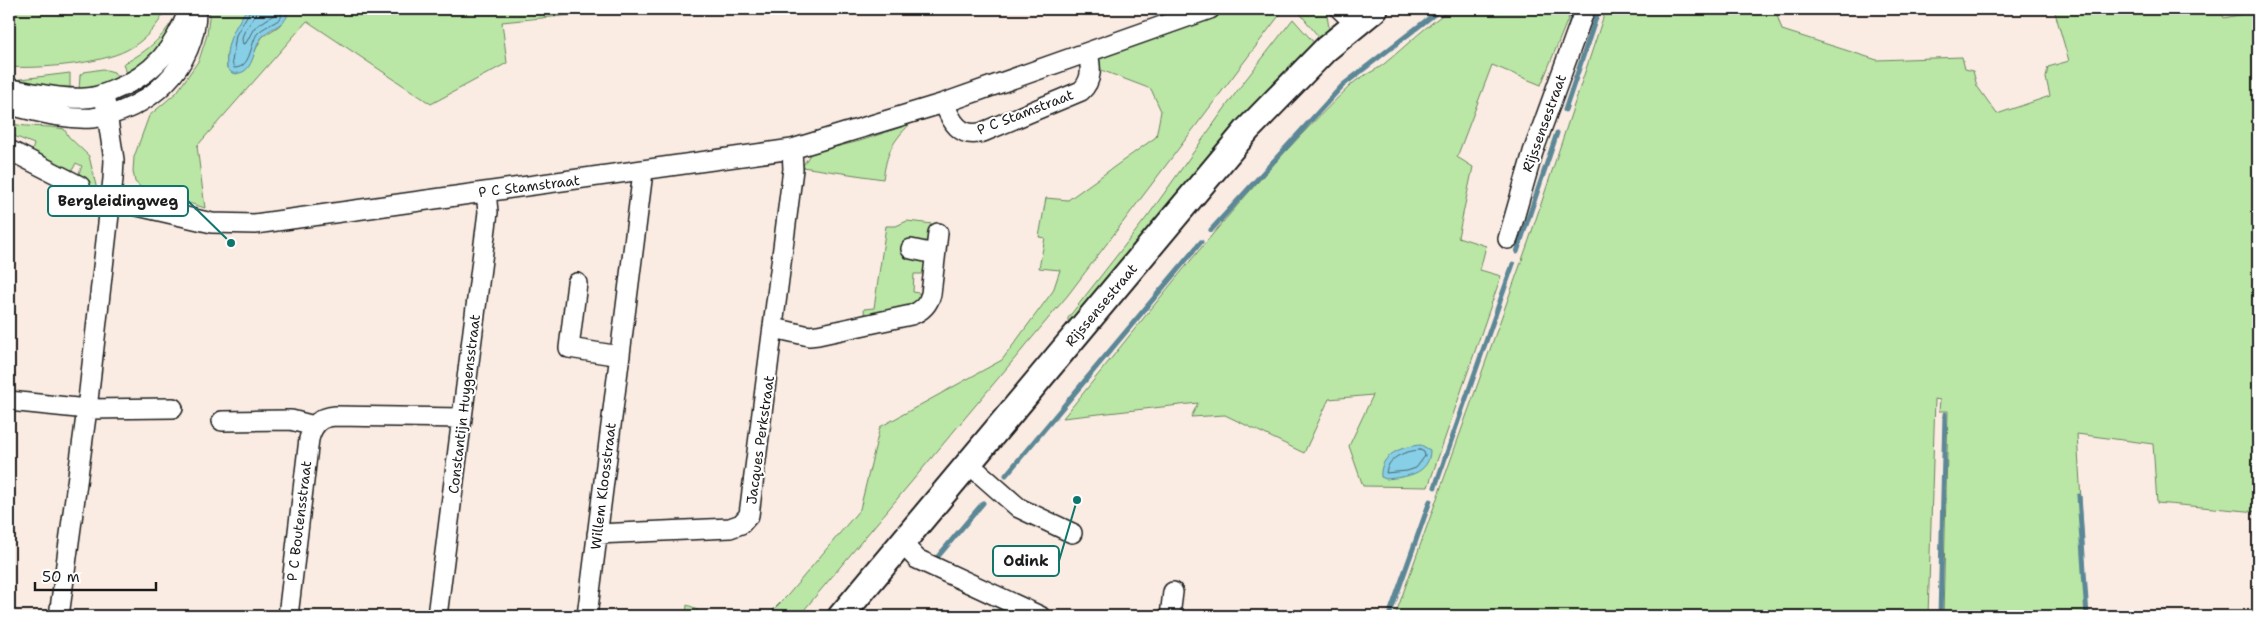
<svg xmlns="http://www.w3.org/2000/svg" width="2267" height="625" font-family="'Shantell Sans',sans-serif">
	<rect width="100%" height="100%" fill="#faece2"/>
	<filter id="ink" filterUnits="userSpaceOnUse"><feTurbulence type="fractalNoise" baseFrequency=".02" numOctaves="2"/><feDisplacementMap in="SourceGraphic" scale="10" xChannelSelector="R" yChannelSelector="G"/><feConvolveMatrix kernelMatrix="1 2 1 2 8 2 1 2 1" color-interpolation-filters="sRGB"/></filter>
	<g filter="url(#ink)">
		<path fill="#bae7a5" stroke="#6b8260" d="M 9,9 L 166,9 C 159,25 143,42 127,50 C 100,64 39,69 9,67 Z
			M 179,9 L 168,40 L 129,77 L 123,64 C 149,51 166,35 179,9 Z
			M 210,9 L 247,9 C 235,29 225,44 227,68 L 236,74 L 246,69 L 262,37 L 279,26 L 288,13 L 287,9 L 630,9 L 502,22 L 507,63 L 431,104 L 307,21 L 197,146 L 205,208 L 143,189 L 135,182 L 133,171 L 134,157 L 149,116 L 177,92 L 199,60 L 207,35 Z
			M 1228,9 L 1280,9 L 1281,13 L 1068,295 L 799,616 L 761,616 L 770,613 L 788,595 L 860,509 L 880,427 L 1002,360 L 1053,291 L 1060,270 L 1039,268 L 1045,238 L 1039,237 L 1046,198 L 1068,200 L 1156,137 L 1161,111 L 1151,89 L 1101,70 L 1099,59 Z
			M 1301,9 L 1326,9 L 1329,28 L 1321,40 L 1299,12 Z
			M 1451,9 L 1569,9 L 1570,14 L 1541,85 L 1492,65 L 1457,157 L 1473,167 L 1458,237 L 1486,246 L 1480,270 L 1501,276 L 1428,487 L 1363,486 L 1349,446 L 1373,395 L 1329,399 L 1304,453 L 1225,415 L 1191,417 L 1198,403 L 1063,418 C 1156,304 1246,185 1352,84 C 1362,75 1374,72 1384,64 C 1407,45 1427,25 1451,9 Z
			M 1606,9 L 1775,9 L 1782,30 L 1877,60 L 1962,57 L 1965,69 L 1973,71 L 1977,86 L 1997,114 L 2050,96 L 2046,78 L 2048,67 L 2069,61 L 2054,9 L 2220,9 L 2224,18 L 2258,11 L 2258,512 L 2157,503 L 2153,444 L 2077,434 L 2088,616 L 1943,616 L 1948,411 L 1939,411 L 1940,400 L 1935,399 L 1928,616 L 1395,616 L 1528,243 Z
			M 1293,19 L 1316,45 L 1068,330 L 1068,318 L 1150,213 L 1240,87 Z
			M 103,69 L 114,72 L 120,82 L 79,91 L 80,75 L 84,72 Z
			M 70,73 L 70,92 L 9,80 L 13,80 Z
			M 13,124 C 30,128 46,125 64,129 L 69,137 L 89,156 L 97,190 L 83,185 L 79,173 L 82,166 L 76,163 L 73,169 L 65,172 L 31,155 L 34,144 L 9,134 L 9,127 L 11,127 Z
			M 910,124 C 891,143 887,153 883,179 L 802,167 L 811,153 L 860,141 Z
			M 907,221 L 933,224 L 932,235 L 925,243 L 923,260 L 926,262 L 927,274 L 914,274 L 913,292 L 924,294 L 917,305 L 865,318 L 864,309 L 874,308 L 886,226 L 896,226 Z
			M 1001,603 L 1028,616 L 995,616 Z
			M 687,605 L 695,608 L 703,616 L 686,616 Z"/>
		<path fill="#87cfe7" stroke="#5c8796" d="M 247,9 L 287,9 L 287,17 C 281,27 269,28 262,37 C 252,48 255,77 232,73 L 227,68 C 225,42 234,29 247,9 Z
			M 1421,445 L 1430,450 C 1430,475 1405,477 1386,479 L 1381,477 C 1379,454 1403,446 1421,445 Z"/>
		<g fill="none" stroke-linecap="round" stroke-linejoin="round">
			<path stroke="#47646d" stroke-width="1" d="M 251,9 L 236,35 L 232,62 L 234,68 C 251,68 250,45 257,34 C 263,27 274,24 281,18 L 282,9
				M 257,9 C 256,22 238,31 243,44 L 246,43 L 254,28 L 275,14 L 276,9
				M 1420,450 L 1424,452 L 1425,456 L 1416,468 L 1407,471 L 1386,473 C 1388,457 1405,451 1420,450 Z"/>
			<path stroke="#5c8796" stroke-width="5" d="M 1570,24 L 1575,9
				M 1565,110 L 1599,9
				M 1211,230 L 1343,85 L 1441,9
				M 1517,252 L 1557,133
				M 1006,475 L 1201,242
				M 1435,487 L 1513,264
				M 2079,496 L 2087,616
				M 935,560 L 983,503
				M 1389,616 L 1430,501
				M 1940,616 L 1945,414"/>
			<g stroke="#1c1c1c" stroke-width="22">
				<path id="minor" d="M 1340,9 L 1356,24
					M 9,89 C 33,92 60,100 85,98 C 95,98 105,94 114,90 C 154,74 174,49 189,9
					M 944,103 C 951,121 960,139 983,132 L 1081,91 C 1093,80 1091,67 1088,52
					M 9,105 C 36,111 65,120 92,118 C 148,112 197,66 196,9
					M 9,150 L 80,186
					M 111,200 L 212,223 L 255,224 L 792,149 L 944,103 L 1210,9
					M 1508,239 L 1533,152 L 1585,9
					M 911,249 L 935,254
					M 577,283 L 569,348 L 620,356
					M 774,328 L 809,336 L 818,335 L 911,315 C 922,311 928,305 931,294 L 938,233
					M 9,401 L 87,409 L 173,408
					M 222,421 L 291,420 L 314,426
					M 969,464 L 1019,508 L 1072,533
					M 597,534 L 730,528 L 741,524 L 749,515 L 793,169 L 792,149
					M 902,543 L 917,559 L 1040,616
					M 59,616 L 87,409 L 113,179 L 114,160 L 104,94
					M 288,616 L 309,439 C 313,424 320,417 335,416 L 462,418
					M 437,616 L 488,212 L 486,192
					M 587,616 L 643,172
					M 1170,616 L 1173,592"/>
			</g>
			<g stroke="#1c1c1c" stroke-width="29">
				<path id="major" d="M 841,616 L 1248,129 L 1326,49 L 1375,9"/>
			</g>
			<use href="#minor" stroke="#fff" stroke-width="19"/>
			<use href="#major" stroke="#fff" stroke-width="25"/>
		</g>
	</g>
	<g text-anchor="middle" stroke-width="4" stroke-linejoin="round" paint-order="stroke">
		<g font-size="14" fill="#1c1c1c" stroke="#fff">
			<text transform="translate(1025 112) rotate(-21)" y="5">P C Stamstraat</text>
			<text transform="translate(1544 123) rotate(-70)" y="5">Rijssensestraat</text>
			<text transform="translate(529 186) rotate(-7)" y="5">P C Stamstraat</text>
			<text transform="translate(1101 305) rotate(-50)" y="5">Rijssensestraat</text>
			<text transform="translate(464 404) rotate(-83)" y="5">Constantijn Huygensstraat</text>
			<text transform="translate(760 440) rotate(-82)" y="5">Jacques Perkstraat</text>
			<text transform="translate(603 486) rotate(-83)" y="5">Willem Kloosstraat</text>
			<text transform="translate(299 521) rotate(-83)" y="5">P C Boutensstraat</text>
		</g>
	</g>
	<path fill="none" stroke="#0f766e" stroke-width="2" d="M231 243L188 201M1077 500L1059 561"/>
	<g fill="#0f766e" stroke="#fff" stroke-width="2">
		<circle cx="231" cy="243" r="5"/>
		<circle cx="1077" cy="500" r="5"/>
	</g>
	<g fill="#fff" stroke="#0f766e" stroke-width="2">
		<rect x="48" y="186" width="140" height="30" rx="5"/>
		<rect x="993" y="546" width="66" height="30" rx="5"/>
	</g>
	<g font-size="15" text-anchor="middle" font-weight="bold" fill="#1c1c1c">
		<text x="118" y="206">Bergleidingweg</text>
		<text x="1026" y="566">Odink</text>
	</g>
	<rect width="2267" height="625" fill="none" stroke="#fff" stroke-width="30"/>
	<rect x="15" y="15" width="2237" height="595" fill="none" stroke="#1c1c1c" stroke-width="2" filter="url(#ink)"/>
	<path d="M35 582v8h121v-8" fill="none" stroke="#1c1c1c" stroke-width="2.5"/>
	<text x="42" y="582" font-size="15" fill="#1c1c1c" stroke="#ffffff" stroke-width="4" paint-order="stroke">50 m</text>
</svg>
